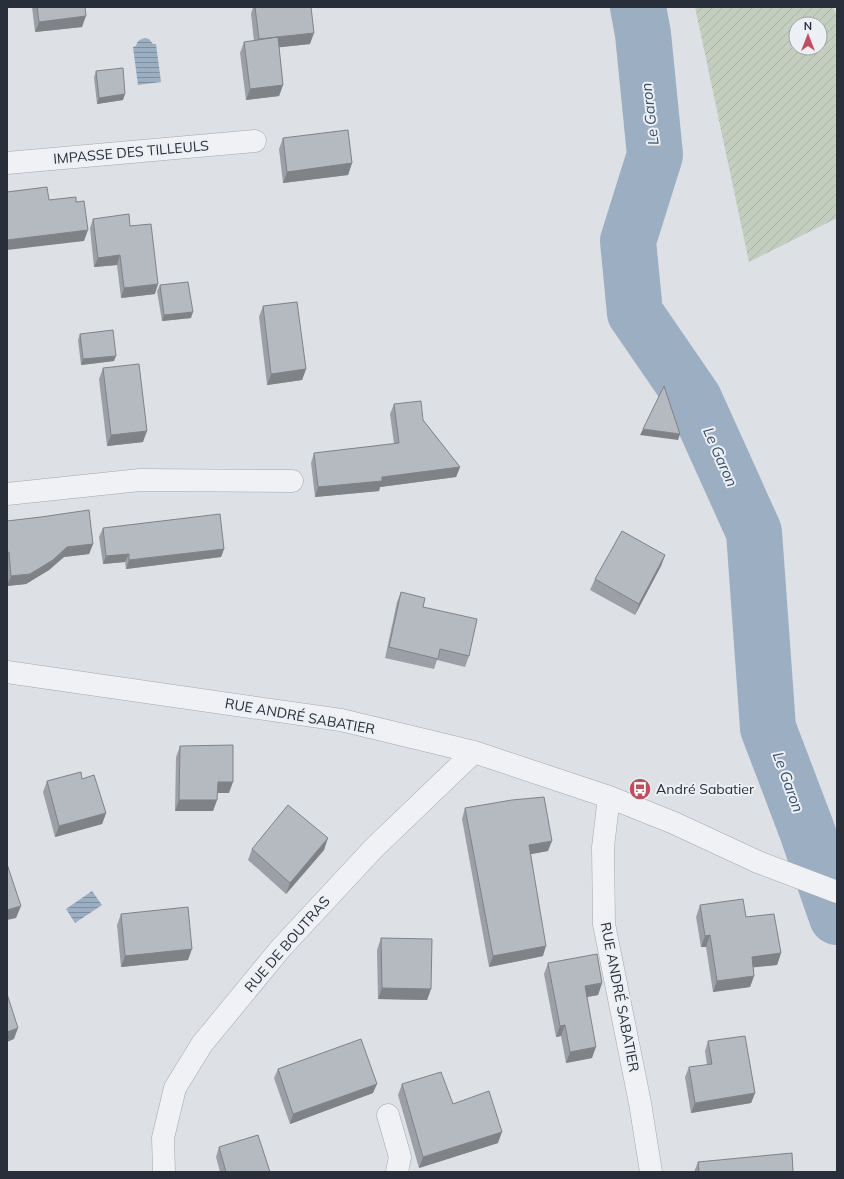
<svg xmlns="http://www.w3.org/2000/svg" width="844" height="1179" font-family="Mulish,sans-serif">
	<defs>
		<pattern id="garden-furrows" width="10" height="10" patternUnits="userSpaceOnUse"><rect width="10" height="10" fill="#c3cebf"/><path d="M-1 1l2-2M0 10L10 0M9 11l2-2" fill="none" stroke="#a8b1a5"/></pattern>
		<pattern id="water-rules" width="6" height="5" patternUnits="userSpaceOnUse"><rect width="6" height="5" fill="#9baec2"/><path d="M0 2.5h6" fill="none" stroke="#7e8e9f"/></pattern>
	</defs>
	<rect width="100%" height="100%" fill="#dde0e5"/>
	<path fill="url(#garden-furrows)" fill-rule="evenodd" d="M 695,7 L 833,7 L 837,16 L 837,218 L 749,262 ZM 796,24 L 820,24 L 820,48 L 796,48 Z"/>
	<path fill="url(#water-rules)" d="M 145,38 L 149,39 L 153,44 L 156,44 L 161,82 L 138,85 L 133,47 L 136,46 C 137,41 140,39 145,38 Z
		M 92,891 L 102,905 L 75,923 L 66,909 Z"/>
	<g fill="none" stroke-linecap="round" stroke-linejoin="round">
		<path stroke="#9baec2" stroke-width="56" d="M 638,7 L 643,34 L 655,155 L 628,241 L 635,313 L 694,399 L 754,532 L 768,728 L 806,828 L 837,917"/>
		<g stroke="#a3a7ae" stroke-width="23">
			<path id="minor" d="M 7,163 L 255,141
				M 7,494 L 140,480 L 292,481
				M 7,672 L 341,720 L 474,752 L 609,797 L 674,823 L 758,862 L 837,892
				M 609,797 L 603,847 L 604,924 L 640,1103 L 651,1172
				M 388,1115 L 400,1157 L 397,1172
				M 164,1172 L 163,1138 L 175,1088 L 202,1044 L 281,948 L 374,848 L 474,752"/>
		</g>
		<use href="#minor" stroke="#eff1f4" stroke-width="22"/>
	</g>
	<path fill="#9ca0a6" d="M 32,7 L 85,7 L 82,27 L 35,32 Z
		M 253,7 L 311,7 L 310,44 L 279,47 L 283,85 L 279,96 L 246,100 L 240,53 L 244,42 L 254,41 L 251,14 Z
		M 96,71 L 123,100 L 97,104 L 94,77 Z
		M 283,138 L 352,163 L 348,175 L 283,183 L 279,149 Z
		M 93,219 L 155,294 L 121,298 L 117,265 L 94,267 L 90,228 Z
		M 160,285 L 191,318 L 162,321 L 157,291 Z
		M 263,306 L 306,369 L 302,380 L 267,385 L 259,317 Z
		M 80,334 L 114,361 L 81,365 L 78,340 Z
		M 103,368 L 143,442 L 107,446 L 99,379 Z
		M 394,404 L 423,420 L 460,467 L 456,477 L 380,487 L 379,491 L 315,497 L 311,463 L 314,453 L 394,444 L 390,414 Z
		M 7,521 L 93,544 L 89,554 L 64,557 L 49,570 L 26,584 L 7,586 Z
		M 103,528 L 224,549 L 221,557 L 126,569 L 125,562 L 103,564 L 99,537 Z
		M 665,555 L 661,566 L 635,615 L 590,590 L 595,579 Z
		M 401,592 L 423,607 L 469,656 L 465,667 L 437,660 L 434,669 L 385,658 L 397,602 Z
		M 180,746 L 229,793 L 217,793 L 217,800 L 213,811 L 175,811 L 176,757 Z
		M 82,779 L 106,813 L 102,824 L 55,837 L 43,792 L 47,781 Z
		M 465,808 L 548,851 L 531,854 L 543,956 L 489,967 L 462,819 Z
		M 252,849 L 324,850 L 286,894 L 248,860 Z
		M 700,905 L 781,953 L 777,965 L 753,967 L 754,976 L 750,987 L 713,992 L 706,947 L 701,947 L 696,917 Z
		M 121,914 L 188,960 L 121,967 L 117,925 Z
		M 381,938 L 431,989 L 427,1000 L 378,999 L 377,950 Z
		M 548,963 L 602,983 L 598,995 L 587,997 L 592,1058 L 566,1063 L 561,1036 L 556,1037 L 544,974 Z
		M 708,1041 L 755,1093 L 751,1103 L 691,1113 L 685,1077 L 689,1067 L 707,1065 L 705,1051 Z
		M 278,1069 L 373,1093 L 290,1124 L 274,1078 Z
		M 402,1084 L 453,1104 L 498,1143 L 419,1168 L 398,1095 Z
		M 219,1147 L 270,1172 L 220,1172 L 216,1157 Z
		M 698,1162 L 793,1172 L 694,1172 Z"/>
	<path fill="#7f8287" d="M 86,16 L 82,27 L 35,32 L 39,22 Z
		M 314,33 L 310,44 L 255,50 L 259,39 Z
		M 283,85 L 279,96 L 246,100 L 250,89 Z
		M 125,94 L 123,100 L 97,104 L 99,98 Z
		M 352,163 L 348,175 L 283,183 L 287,172 Z
		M 88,230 L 84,241 L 7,250 L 7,240 Z
		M 120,255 L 117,265 L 94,267 L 98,258 Z
		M 158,284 L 155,294 L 121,298 L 124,288 Z
		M 193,312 L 191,318 L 162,321 L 164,315 Z
		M 116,356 L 114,361 L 81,365 L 83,359 Z
		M 306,369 L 302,380 L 267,385 L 271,374 Z
		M 643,429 L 680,434 L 678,440 L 640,435 Z
		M 147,431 L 143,442 L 107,446 L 111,435 Z
		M 460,467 L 456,477 L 380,487 L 379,491 L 315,497 L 318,487 L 382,477 Z
		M 93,544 L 89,554 L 64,557 L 49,570 L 26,584 L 7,586 L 11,576 L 67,547 Z
		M 224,549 L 221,557 L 126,569 L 129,560 Z
		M 129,554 L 125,562 L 103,564 L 106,556 Z
		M 665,555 L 661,566 L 635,615 L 639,604 Z
		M 218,782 L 233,782 L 229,793 L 214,793 Z
		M 179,800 L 217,800 L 213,811 L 175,811 Z
		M 106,813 L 102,824 L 55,837 L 59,826 Z
		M 328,838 L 324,850 L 286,894 L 290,883 Z
		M 552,841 L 548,851 L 526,855 L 529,845 Z
		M 21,906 L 16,918 L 7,920 L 7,910 Z
		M 710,935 L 706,947 L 701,947 L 705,936 Z
		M 546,946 L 543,956 L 489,967 L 493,956 Z
		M 192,949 L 188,960 L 121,967 L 125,956 Z
		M 781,953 L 777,965 L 748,968 L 752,957 Z
		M 754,976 L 750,987 L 713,992 L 717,981 Z
		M 602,983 L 598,995 L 581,998 L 585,986 Z
		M 382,988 L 431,989 L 427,1000 L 378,999 Z
		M 565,1025 L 561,1036 L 556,1037 L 560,1026 Z
		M 18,1028 L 14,1039 L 7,1042 L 7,1032 Z
		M 596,1047 L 592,1058 L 566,1063 L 570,1052 Z
		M 377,1084 L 373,1093 L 290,1124 L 293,1114 Z
		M 755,1093 L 751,1103 L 691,1113 L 695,1103 Z
		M 502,1132 L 498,1143 L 419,1168 L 423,1157 Z"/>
	<path fill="#b5bac1" stroke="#7f8287" d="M 37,7 L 85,7 L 86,16 L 39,22 Z
		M 255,7 L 311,7 L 314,33 L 259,39 Z
		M 278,37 L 283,85 L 250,89 L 244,42 Z
		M 123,68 L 125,94 L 99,98 L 96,71 Z
		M 348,130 L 352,163 L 287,172 L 283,138 Z
		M 47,187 L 49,200 L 76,197 L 76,202 L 84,201 L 88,230 L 7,240 L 7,192 Z
		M 129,214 L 130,226 L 151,224 L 158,284 L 124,288 L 120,255 L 98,258 L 93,219 Z
		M 188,282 L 193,312 L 164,315 L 160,285 Z
		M 297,302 L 306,369 L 271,374 L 263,306 Z
		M 113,330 L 116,356 L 83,359 L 80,334 Z
		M 139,364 L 147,431 L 111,435 L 103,368 Z
		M 664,386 L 680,434 L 643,429 Z
		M 421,401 L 423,420 L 460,467 L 382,477 L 382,481 L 318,487 L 314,453 L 399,443 L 394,404 Z
		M 89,510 L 93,544 L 67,547 L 53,560 L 30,574 L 11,576 L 9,552 L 7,553 L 7,521 L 41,517 Z
		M 220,514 L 224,549 L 129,560 L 129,554 L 106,556 L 103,528 Z
		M 622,531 L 665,555 L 639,604 L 595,579 Z
		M 401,592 L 425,598 L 423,607 L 477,619 L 469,656 L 440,649 L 438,659 L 389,647 Z
		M 233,745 L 233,782 L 218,782 L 217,800 L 179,800 L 180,746 Z
		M 81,772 L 82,779 L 94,775 L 106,813 L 59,826 L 47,781 Z
		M 544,797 L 552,841 L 529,845 L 546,946 L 493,956 L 465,808 L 512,800 Z
		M 288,805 L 328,838 L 290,883 L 252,849 Z
		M 7,864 L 21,906 L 7,910 Z
		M 743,899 L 746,917 L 774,914 L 781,953 L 752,957 L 754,976 L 717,981 L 710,935 L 705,936 L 700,905 Z
		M 188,907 L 192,949 L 125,956 L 121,914 Z
		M 381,938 L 432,939 L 431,989 L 382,988 Z
		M 597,954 L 602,983 L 585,986 L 596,1047 L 570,1052 L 565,1025 L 560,1026 L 548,963 Z
		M 7,994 L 18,1028 L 7,1032 Z
		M 745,1036 L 755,1093 L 695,1103 L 689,1067 L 712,1064 L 708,1041 Z
		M 361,1039 L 377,1084 L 293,1114 L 278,1069 Z
		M 441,1072 L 453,1104 L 489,1091 L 502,1132 L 423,1157 L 402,1084 Z
		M 258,1135 L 270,1172 L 226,1172 L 219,1147 Z
		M 792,1153 L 793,1172 L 699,1172 L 698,1162 Z"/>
	<defs>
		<g id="bus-disc" transform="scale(1.15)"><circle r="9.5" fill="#bf4e60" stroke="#eceff3"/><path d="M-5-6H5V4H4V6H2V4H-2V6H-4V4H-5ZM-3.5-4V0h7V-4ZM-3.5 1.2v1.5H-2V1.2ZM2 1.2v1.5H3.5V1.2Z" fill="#fff"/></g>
	</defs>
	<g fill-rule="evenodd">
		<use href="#bus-disc" x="640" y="789"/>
	</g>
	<g text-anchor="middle" stroke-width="4" stroke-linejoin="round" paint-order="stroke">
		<g font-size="14" fill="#282f3a" stroke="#eceff3">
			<text transform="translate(131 152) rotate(-5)" y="5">IMPASSE DES TILLEULS</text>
			<text transform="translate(300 716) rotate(10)" y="5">RUE ANDRÉ SABATIER</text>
			<text transform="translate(287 944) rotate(-49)" y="5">RUE DE BOUTRAS</text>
			<text transform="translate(620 997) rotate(79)" y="5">RUE ANDRÉ SABATIER</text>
		</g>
		<g font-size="14" fill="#282f3a" stroke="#eceff3" text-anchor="start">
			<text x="656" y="794">André Sabatier</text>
		</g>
		<g font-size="15" font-style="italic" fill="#374e69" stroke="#eceff3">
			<text transform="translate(650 114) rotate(-97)" y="5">Le Garon</text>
			<text transform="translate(720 457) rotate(66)" y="5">Le Garon</text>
			<text transform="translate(788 782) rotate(70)" y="5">Le Garon</text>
		</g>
	</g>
	<rect width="844" height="1179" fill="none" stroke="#282f3a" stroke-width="16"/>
	<g transform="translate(808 36)"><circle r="19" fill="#eceff3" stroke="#9ea2a9"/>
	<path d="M0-3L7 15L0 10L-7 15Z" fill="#bf4e60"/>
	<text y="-6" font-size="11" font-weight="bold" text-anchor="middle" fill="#282f3a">N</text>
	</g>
</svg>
